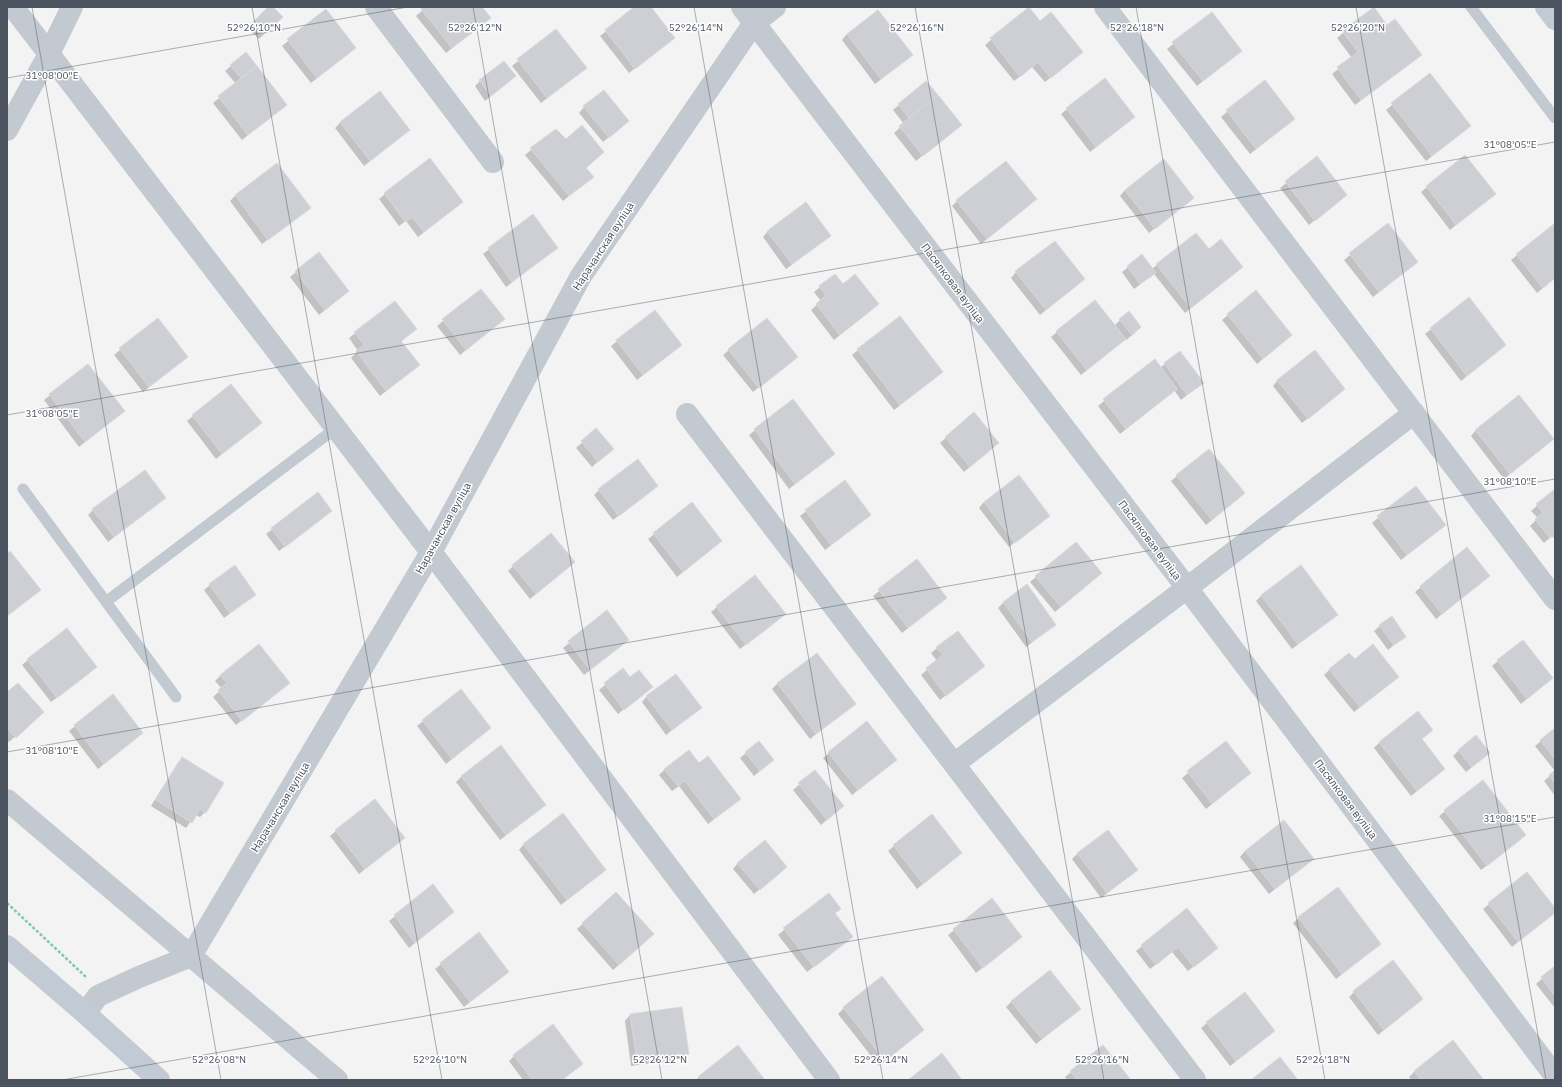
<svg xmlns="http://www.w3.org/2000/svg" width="1562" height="1087" font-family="'IBM Plex Sans',sans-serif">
	<rect width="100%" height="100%" fill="#f4f3f3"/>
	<path fill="#0003" d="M 270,7 L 272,7 L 276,23 L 259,39 L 248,28 Z
		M 426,7 L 481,7 L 484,23 L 446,53 L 416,16 Z
		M 636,7 L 649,7 L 673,38 L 629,73 L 600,36 Z
		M 1029,8 L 1040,22 L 1076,57 L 1045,82 L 1032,67 L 1014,81 L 985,45 Z
		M 1373,9 L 1415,60 L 1355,105 L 1332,74 L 1352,58 L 1337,38 Z
		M 326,10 L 355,48 L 311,83 L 282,46 Z
		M 1212,13 L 1241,51 L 1197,86 L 1167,49 Z
		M 556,30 L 580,73 L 541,103 L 512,66 Z
		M 847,34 L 906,60 L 875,84 L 842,40 Z
		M 246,54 L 286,105 L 242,140 L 213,103 L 236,84 L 225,71 Z
		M 1430,74 L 1470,126 L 1426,161 L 1386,110 Z
		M 515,76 L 485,101 L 475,86 L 480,81 Z
		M 1105,79 L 1128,122 L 1090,152 L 1061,114 Z
		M 1264,81 L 1288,124 L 1250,154 L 1221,117 Z
		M 926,82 L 960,125 L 916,161 L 894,133 L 904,124 L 893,110 Z
		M 584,107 L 628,121 L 603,142 L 579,113 Z
		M 341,122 L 409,130 L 364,166 L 335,128 Z
		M 556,130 L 592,177 L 563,201 L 525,155 Z
		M 1465,157 L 1494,194 L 1450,230 L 1421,192 Z
		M 1317,158 L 1346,195 L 1309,225 L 1280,188 Z
		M 429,159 L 462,202 L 418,237 L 406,221 L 399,226 L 379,199 Z
		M 1125,190 L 1193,198 L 1149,233 L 1120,196 Z
		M 236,195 L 310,208 L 262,244 L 230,201 Z
		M 1036,199 L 981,244 L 952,206 L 957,201 Z
		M 533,216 L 556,248 L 506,287 L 483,254 Z
		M 1388,224 L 1417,262 L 1373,297 L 1344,260 Z
		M 1555,225 L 1555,278 L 1537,293 L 1511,260 Z
		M 768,231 L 824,241 L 786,269 L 763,237 Z
		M 1209,250 L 1242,267 L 1185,313 L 1154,274 L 1134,289 L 1122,272 L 1142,256 L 1152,269 L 1157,265 Z
		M 296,272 L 348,291 L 319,315 L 290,277 Z
		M 1016,272 L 1084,279 L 1040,315 L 1011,278 Z
		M 835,275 L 843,286 L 878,304 L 834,340 L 811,310 L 821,301 L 814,292 Z
		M 481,290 L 504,319 L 460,355 L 437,326 Z
		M 1256,292 L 1291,335 L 1257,364 L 1222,320 Z
		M 1469,299 L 1505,345 L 1461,381 L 1425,334 Z
		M 395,302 L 415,329 L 401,342 L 419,365 L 380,396 L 351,358 L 358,351 L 349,338 Z
		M 655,311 L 681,345 L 637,380 L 611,346 Z
		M 158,319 L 187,357 L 143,392 L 114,355 Z
		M 1120,320 L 1135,333 L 1126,340 L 1125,339 L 1081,375 L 1051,337 L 1057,332 L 1114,326 Z
		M 729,350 L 796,357 L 753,392 L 723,355 Z
		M 858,350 L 942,372 L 894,410 L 852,355 Z
		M 1180,352 L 1202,383 L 1181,400 L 1174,390 L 1120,434 L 1098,406 L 1154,361 L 1160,368 Z
		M 88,365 L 124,411 L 79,447 L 44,400 Z
		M 1278,380 L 1344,389 L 1302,423 L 1273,386 Z
		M 793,400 L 828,459 L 789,489 L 749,435 Z
		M 973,414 L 992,448 L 964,472 L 940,443 Z
		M 193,416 L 260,423 L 216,459 L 187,421 Z
		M 596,430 L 612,449 L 592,467 L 576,448 Z
		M 1476,430 L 1553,439 L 1504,479 L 1471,436 Z
		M 1177,476 L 1238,499 L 1206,525 L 1171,481 Z
		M 845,481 L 864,520 L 825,550 L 800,516 Z
		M 1416,487 L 1445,525 L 1401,560 L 1372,523 Z
		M 599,490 L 651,491 L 613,520 L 594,495 Z
		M 1555,490 L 1555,539 L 1552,536 L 1544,543 L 1530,526 L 1538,518 L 1531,511 Z
		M 318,494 L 325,516 L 279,551 L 266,534 Z
		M 165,498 L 108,542 L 88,515 L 93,510 Z
		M 984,502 L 1049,516 L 1009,547 L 979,508 Z
		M 692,504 L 721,541 L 677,577 L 648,539 Z
		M 1467,549 L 1483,581 L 1436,619 L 1415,592 Z
		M 917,560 L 946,598 L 902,633 L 873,596 Z
		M 513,566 L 568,568 L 530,599 L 508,571 Z
		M 1036,577 L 1095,578 L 1055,612 L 1030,582 Z
		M 210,585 L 255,595 L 224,618 L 204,590 Z
		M 1262,595 L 1337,615 L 1292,649 L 1256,601 Z
		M 1004,602 L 1055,625 L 1026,647 L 998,608 Z
		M 717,607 L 779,619 L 740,649 L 711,612 Z
		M 607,612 L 622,645 L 584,675 L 563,648 Z
		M 1380,626 L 1405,636 L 1388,650 L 1374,631 Z
		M 937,648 L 984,666 L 940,700 L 921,675 L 937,661 L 931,653 Z
		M 28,660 L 90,673 L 51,702 L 22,665 Z
		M 1354,660 L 1392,682 L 1354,712 L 1324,675 L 1330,669 Z
		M 1498,661 L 1552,678 L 1521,704 L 1492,666 Z
		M 623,670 L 630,678 L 652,687 L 618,714 L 599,690 Z
		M 221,675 L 283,688 L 236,725 L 213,697 L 222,689 L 215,681 Z
		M 778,683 L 854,704 L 810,739 L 772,689 Z
		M 461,691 L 490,728 L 446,764 L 417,726 Z
		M 7,694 L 37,717 L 9,742 L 7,740 Z
		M 113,696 L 142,733 L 98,769 L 69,731 Z
		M 647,696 L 700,708 L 666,735 L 642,702 Z
		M 866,722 L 896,760 L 852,795 L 823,758 Z
		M 1555,729 L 1555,796 L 1544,781 L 1555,771 L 1535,746 Z
		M 1421,739 L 1444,769 L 1411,796 L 1374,748 L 1380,742 Z
		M 1226,742 L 1250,773 L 1206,809 L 1182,778 Z
		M 1459,750 L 1489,753 L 1466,772 L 1453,756 Z
		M 746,753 L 773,760 L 754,776 L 740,758 Z
		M 182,758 L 205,812 L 200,817 L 195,815 L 186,828 L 151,806 L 177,764 Z
		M 665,769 L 734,804 L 708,824 L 679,786 L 672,791 L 659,775 Z
		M 815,771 L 843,806 L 821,825 L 793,790 Z
		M 462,776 L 545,805 L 500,840 L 456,782 Z
		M 1483,781 L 1519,841 L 1481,870 L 1439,816 Z
		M 336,831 L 404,838 L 359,874 L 330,836 Z
		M 524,844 L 605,870 L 561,905 L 519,850 Z
		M 894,846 L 961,853 L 917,889 L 888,851 Z
		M 1245,851 L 1313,859 L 1269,894 L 1240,857 Z
		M 1078,853 L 1137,870 L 1101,898 L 1072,859 Z
		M 738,863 L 781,872 L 754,894 L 733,869 Z
		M 1527,874 L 1555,910 L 1555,912 L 1512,947 L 1483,909 Z
		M 433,886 L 453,912 L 409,948 L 389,921 Z
		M 616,894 L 647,940 L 613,970 L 577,929 Z
		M 828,894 L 840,909 L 834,914 L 846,942 L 807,972 L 778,935 Z
		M 992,900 L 1021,937 L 976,973 L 948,935 Z
		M 1187,910 L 1211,953 L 1188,971 L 1172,952 L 1150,969 L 1136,951 Z
		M 1299,918 L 1374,949 L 1336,979 L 1293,923 Z
		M 479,934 L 508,971 L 464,1007 L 435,969 Z
		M 1555,967 L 1555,1008 L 1536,984 Z
		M 1354,992 L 1422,999 L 1378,1035 L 1349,997 Z
		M 1244,993 L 1268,1036 L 1230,1066 L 1201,1028 Z
		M 1012,1001 L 1074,1014 L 1036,1044 L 1006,1007 Z
		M 844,1008 L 923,1030 L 879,1066 L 838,1014 Z
		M 630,1015 L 687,1054 L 682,1059 L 631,1066 L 625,1021 Z
		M 1453,1042 L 1482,1079 L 1481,1080 L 1411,1080 L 1409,1077 L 1414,1072 Z
		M 1103,1046 L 1130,1080 L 1067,1080 L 1065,1077 L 1071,1072 Z
		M 738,1047 L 764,1080 L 696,1080 L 699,1077 Z
		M 514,1056 L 562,1080 L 523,1080 L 509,1061 Z"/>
	<path fill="#cdcfd4" stroke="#d7d8dd" d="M 268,7 L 273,7 L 283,17 L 265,34 L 253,22 Z
		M 424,7 L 482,7 L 491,18 L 452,48 L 421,9 Z
		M 634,7 L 651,7 L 675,38 L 635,69 L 605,30 Z
		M 1029,7 L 1040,21 L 1051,12 L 1083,52 L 1051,78 L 1038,62 L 1020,77 L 990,38 Z
		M 1374,7 L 1387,25 L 1395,19 L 1422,55 L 1361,100 L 1337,67 L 1358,52 L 1342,31 Z
		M 326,9 L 356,48 L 317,78 L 287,39 Z
		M 878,10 L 913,55 L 881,79 L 847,34 Z
		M 1212,12 L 1242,51 L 1203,81 L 1172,42 Z
		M 556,29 L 587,68 L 547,98 L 517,59 Z
		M 246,52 L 257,66 L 241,78 L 230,65 Z
		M 504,61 L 516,76 L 491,96 L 479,80 Z
		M 257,66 L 287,105 L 248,135 L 218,96 Z
		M 1430,73 L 1471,126 L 1432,156 L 1391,103 Z
		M 1105,78 L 1135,117 L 1096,147 L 1066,108 Z
		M 1265,80 L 1295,119 L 1256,149 L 1226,110 Z
		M 926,81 L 938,95 L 909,118 L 898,104 Z
		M 604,90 L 629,121 L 609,138 L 583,106 Z
		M 380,91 L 410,130 L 370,161 L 340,122 Z
		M 938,95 L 962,125 L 923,156 L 899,126 Z
		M 582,125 L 604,152 L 586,168 L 594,177 L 569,196 L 530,148 L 556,129 L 566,139 Z
		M 1465,155 L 1496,194 L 1456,225 L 1426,186 Z
		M 1317,156 L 1347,195 L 1315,221 L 1285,181 Z
		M 430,158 L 463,202 L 424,232 L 412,217 L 405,222 L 384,193 Z
		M 1164,159 L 1194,198 L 1155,229 L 1125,190 Z
		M 1006,161 L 1037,199 L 987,239 L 956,200 Z
		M 277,163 L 311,208 L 268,240 L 235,195 Z
		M 806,202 L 831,236 L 792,264 L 767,231 Z
		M 533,214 L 558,248 L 512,282 L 488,248 Z
		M 1388,223 L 1418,262 L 1379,292 L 1349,253 Z
		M 1555,223 L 1555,278 L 1543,288 L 1516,254 Z
		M 1196,233 L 1209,249 L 1221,239 L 1243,267 L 1191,308 L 1156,264 Z
		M 1055,241 L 1085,279 L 1046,310 L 1015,271 Z
		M 319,252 L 349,291 L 325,310 L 295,271 Z
		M 1142,254 L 1156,273 L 1140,284 L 1127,266 Z
		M 835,274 L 843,284 L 855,274 L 879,304 L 840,335 L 816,304 L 826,295 L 819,286 Z
		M 481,289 L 505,319 L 466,350 L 442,319 Z
		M 1256,290 L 1292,335 L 1263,359 L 1227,314 Z
		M 1469,297 L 1506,345 L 1467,376 L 1430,328 Z
		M 1095,300 L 1126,339 L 1087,370 L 1056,331 Z
		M 395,301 L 417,329 L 401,341 L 420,365 L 386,391 L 356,351 L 364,345 L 354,332 Z
		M 655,310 L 682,345 L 643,375 L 616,340 Z
		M 1129,311 L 1141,327 L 1132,335 L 1119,319 Z
		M 900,316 L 943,372 L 900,405 L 857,349 Z
		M 158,318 L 188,357 L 149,387 L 119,348 Z
		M 767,318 L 798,357 L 759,388 L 728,349 Z
		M 1315,350 L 1345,389 L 1308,419 L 1277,380 Z
		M 1180,351 L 1204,383 L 1187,395 L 1164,363 Z
		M 1155,359 L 1177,389 L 1126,429 L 1103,399 Z
		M 88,364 L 125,411 L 85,442 L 49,394 Z
		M 231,384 L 262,423 L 222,454 L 192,415 Z
		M 1519,395 L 1554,439 L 1510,474 L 1475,430 Z
		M 793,399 L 835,454 L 795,484 L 754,429 Z
		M 974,412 L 999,443 L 970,467 L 945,437 Z
		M 596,428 L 614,449 L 598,462 L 581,441 Z
		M 1209,449 L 1245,493 L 1212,520 L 1176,475 Z
		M 638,459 L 658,486 L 619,516 L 598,489 Z
		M 145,470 L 166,498 L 114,537 L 92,509 Z
		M 1019,475 L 1050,516 L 1015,543 L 984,502 Z
		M 845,480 L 871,515 L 831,545 L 805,510 Z
		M 1416,486 L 1446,525 L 1407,555 L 1377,516 Z
		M 1555,489 L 1555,534 L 1550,538 L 1535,519 L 1543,513 L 1536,504 Z
		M 318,492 L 332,511 L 285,547 L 271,528 Z
		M 692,502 L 722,541 L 683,572 L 653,533 Z
		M 551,533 L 575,562 L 536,594 L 512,565 Z
		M 1076,542 L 1102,573 L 1061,607 L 1035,576 Z
		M 1467,547 L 1490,576 L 1442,614 L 1420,586 Z
		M 10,551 L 41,590 L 7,616 L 7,554 Z
		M 917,559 L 947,598 L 908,628 L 878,589 Z
		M 235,565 L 256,595 L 230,613 L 209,584 Z
		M 1301,565 L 1338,615 L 1298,644 L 1261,595 Z
		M 755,575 L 786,614 L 746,645 L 716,606 Z
		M 1027,584 L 1056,625 L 1032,642 L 1003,602 Z
		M 607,610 L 629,640 L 590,670 L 568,641 Z
		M 1392,616 L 1406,637 L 1394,645 L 1379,625 Z
		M 67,628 L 97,667 L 57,698 L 27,659 Z
		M 958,631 L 985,666 L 946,696 L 926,668 L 943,655 L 936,647 Z
		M 1523,640 L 1553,678 L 1527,699 L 1497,660 Z
		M 259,644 L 290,683 L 242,721 L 218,690 L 227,683 L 220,675 Z
		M 1373,644 L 1399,677 L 1360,707 L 1329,669 L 1349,653 L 1355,659 Z
		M 817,653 L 856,704 L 816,734 L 777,683 Z
		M 623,668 L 630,677 L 639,670 L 653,687 L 624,710 L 604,683 Z
		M 676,674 L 702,708 L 672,730 L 646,696 Z
		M 18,683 L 44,712 L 16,738 L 7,728 L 7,692 Z
		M 461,689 L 491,728 L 452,759 L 422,720 Z
		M 113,694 L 143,733 L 104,764 L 74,725 Z
		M 1418,711 L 1433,730 L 1422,739 L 1445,769 L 1417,791 L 1379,742 Z
		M 867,721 L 897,760 L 858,790 L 828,752 Z
		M 1555,728 L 1555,759 L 1540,740 Z
		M 1476,735 L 1490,753 L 1472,767 L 1458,750 Z
		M 759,741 L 774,760 L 760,771 L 745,752 Z
		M 1226,741 L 1251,773 L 1212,804 L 1187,771 Z
		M 501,745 L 546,805 L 506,835 L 461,776 Z
		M 689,750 L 699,763 L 708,756 L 741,799 L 714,819 L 685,781 L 678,786 L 664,769 Z
		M 182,757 L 224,783 L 206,813 L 200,809 L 192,823 L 156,800 Z
		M 815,770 L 844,806 L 827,820 L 798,783 Z
		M 1555,770 L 1555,783 L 1549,775 Z
		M 1483,780 L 1526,835 L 1487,866 L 1444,810 Z
		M 375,799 L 405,838 L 365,869 L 335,830 Z
		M 563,813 L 606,870 L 567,900 L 523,844 Z
		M 932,814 L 962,853 L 923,884 L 893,845 Z
		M 1284,820 L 1314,859 L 1275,889 L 1245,851 Z
		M 1108,830 L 1138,870 L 1107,893 L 1077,853 Z
		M 765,840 L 787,867 L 760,890 L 737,863 Z
		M 1527,872 L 1555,908 L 1555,913 L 1518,942 L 1488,903 Z
		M 433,884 L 454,912 L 415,943 L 394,915 Z
		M 1338,887 L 1381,944 L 1342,974 L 1298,917 Z
		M 616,892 L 654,934 L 619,965 L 582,923 Z
		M 829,893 L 841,909 L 835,913 L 853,937 L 814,967 L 783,928 Z
		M 992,898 L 1022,937 L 983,968 L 953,929 Z
		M 1187,908 L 1218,948 L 1194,967 L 1178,947 L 1156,965 L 1141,945 Z
		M 479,932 L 509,972 L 470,1002 L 440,963 Z
		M 1393,960 L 1423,999 L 1384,1030 L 1353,991 Z
		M 1555,966 L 1555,996 L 1541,977 Z
		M 1050,970 L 1081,1009 L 1042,1039 L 1011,1001 Z
		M 882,976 L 924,1030 L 885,1061 L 843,1007 Z
		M 1245,992 L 1275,1031 L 1236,1061 L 1206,1022 Z
		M 682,1007 L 689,1054 L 637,1061 L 630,1014 Z
		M 553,1024 L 583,1064 L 562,1080 L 533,1080 L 513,1055 Z
		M 1453,1040 L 1483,1079 L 1421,1080 L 1414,1071 Z
		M 738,1045 L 765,1080 L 702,1080 L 699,1076 Z
		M 1103,1045 L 1131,1080 L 1077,1080 L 1070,1071 Z
		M 942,1053 L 962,1080 L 908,1080 Z
		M 1280,1057 L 1298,1080 L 1251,1080 Z"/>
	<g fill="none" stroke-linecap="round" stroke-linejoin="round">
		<path stroke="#80c9aa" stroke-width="2.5" stroke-dasharray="3 2" stroke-linecap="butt" d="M 7,903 L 86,977"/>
		<path stroke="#c2c9d0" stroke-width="11" d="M 1471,7 L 1555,118
			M 23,489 L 176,697
			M 107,601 L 336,428"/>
		<path stroke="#c2c9d0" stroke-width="22" d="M 13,7 L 431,552 L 829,1080
			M 376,7 L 493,162
			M 742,7 L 1187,588 L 1555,1076
			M 1105,7 L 1555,599
			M 7,130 L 49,54 L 72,7
			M 687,414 L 1195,1080
			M 954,764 L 1187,588 L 1414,413
			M 7,800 L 337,1080
			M 85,1013 L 98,996 L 139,977 L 191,956 L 431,552 L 581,276 L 754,23 L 775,7"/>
		<path stroke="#c2cad4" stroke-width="22" d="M 1546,7 L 1555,19
			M 7,946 L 85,1013 L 159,1080"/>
	</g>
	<path fill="none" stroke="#4c545f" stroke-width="1" stroke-opacity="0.45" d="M 32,7 L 221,1080M 252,7 L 442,1080M 473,7 L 662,1080M 694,7 L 883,1080M 915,7 L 1104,1080M 1136,7 L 1325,1080M 1356,7 L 1546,1080M 7,78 L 408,7M 7,415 L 1555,142M 7,752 L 1555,479M 62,1080 L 1555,817"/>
	<g text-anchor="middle" stroke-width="3" stroke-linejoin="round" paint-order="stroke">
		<g font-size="11" fill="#4c545f" stroke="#fff">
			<text transform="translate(603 246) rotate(-57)" y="4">Нарачанская вуліца</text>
			<text transform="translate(953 283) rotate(53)" y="4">Пасялковая вуліца</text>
			<text transform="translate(443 528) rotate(-61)" y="4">Нарачанская вуліца</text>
			<text transform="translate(1150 540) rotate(53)" y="4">Пасялковая вуліца</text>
			<text transform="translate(1346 799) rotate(53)" y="4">Пасялковая вуліца</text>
			<text transform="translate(280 807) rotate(-59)" y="4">Нарачанская вуліца</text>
		</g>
	</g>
	<g font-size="10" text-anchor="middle" fill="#4c545f" stroke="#fff" stroke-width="3" stroke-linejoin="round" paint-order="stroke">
		<text x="696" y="31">52°26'14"N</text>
		<text x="1137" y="31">52°26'18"N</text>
		<text x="254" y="31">52°26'10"N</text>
		<text x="475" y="31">52°26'12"N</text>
		<text x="917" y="31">52°26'16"N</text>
		<text x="1358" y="31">52°26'20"N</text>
		<text x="52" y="79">31°08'00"E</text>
		<text x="1510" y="148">31°08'05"E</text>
		<text x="52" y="417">31°08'05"E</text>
		<text x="1510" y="485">31°08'10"E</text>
		<text x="52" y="754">31°08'10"E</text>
		<text x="1510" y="822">31°08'15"E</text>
		<text x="219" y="1063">52°26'08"N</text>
		<text x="440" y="1063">52°26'10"N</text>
		<text x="660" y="1063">52°26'12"N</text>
		<text x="881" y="1063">52°26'14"N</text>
		<text x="1102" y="1063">52°26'16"N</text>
		<text x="1323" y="1063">52°26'18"N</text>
	</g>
	<rect width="1562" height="1087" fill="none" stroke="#4c545f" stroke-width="16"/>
</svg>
